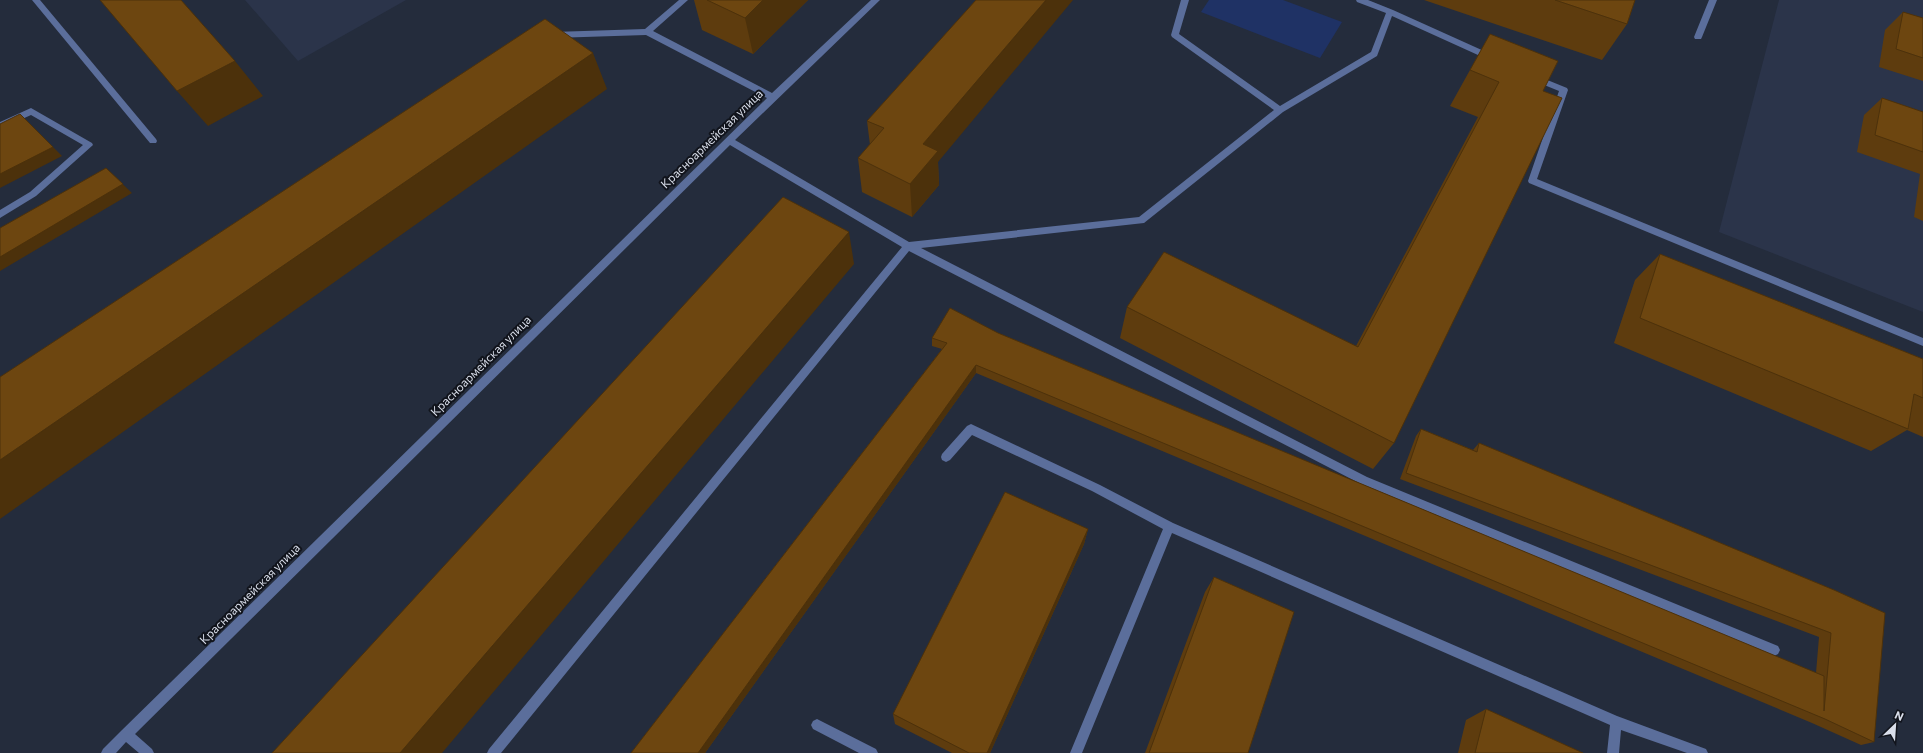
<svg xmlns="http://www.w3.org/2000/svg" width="1923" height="753" font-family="Commissioner,sans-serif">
	<rect width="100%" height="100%" fill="#242c3c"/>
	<path fill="#2b344a" d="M 245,0 L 406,0 L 298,61 Z
		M 1779,0 L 1923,0 L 1923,312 L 1719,232 Z"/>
	<path fill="#1f3265" d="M 1209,0 L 1283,0 L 1342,22 L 1320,58 L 1201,12 Z"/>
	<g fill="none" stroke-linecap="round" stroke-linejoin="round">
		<path fill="#5b6e9b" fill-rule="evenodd" d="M 32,0 L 40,0 L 156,139 L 157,141 L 156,143 L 150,143 Z
			M 679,0 L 688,0 L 653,31 L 772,93 L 871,0 L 880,0 L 735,140 L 909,242 L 1139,217 L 1274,110 L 1172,37 L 1171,35 L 1181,0 L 1189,0 L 1179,34 L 1280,106 L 1371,52 L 1386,13 L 1357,2 L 1356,0 L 1368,0 L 1393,10 L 1495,56 L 1495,60 L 1489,60 L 1392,16 L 1377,56 L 1283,112 L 1144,223 L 921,248 L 1367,477 L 1778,646 L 1780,650 L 1778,654 L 1774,656 L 1359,483 L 909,251 L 501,753 L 487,753 L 489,749 L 902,247 L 730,145 L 135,734 L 152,749 L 154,753 L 139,753 L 126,742 L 116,753 L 101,753 L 103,749 L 122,730 L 767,98 L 646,35 L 553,38 L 549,35 L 553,32 L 645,29 Z
			M 1709,0 L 1717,0 L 1702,37 L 1701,39 L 1695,39 L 1694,37 Z
			M 1535,75 L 1567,88 L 1568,90 L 1537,179 L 1923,338 L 1923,346 L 1529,183 L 1528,181 L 1559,91 L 1532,80 L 1531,78 Z
			M 31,108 L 92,143 L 93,145 L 36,196 L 0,218 L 0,210 L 30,192 L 83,145 L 31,115 L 0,129 L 0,122 Z
			M 971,424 L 1100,485 L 1173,523 L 1617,716 L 1706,749 L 1708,753 L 1687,753 L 1621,730 L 1619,753 L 1607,753 L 1610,725 L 1172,533 L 1082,753 L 1070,753 L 1163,529 L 1092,491 L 972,435 L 950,460 L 946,462 L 942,460 L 941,457 L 942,454 L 967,426 Z
			M 817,719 L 876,749 L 878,753 L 859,753 L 813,729 L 811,725 L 813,721 Z"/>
	</g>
	<path fill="#5e3c0e" d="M 694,0 L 808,0 L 753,54 L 702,30 Z
		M 976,0 L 938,162 L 939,185 L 912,217 L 862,192 L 858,158 L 870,145 L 867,121 Z
		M 1424,0 L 1635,0 L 1627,24 L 1602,60 Z
		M 1903,12 L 1923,18 L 1923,81 L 1879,67 L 1885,30 Z
		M 1490,34 L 1543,91 L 1394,443 L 1373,469 L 1120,338 L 1127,307 L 1356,346 L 1478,117 L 1450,106 Z
		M 1882,98 L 1923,112 L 1923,221 L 1914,217 L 1920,174 L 1857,152 L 1864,115 Z
		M 1660,254 L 1923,359 L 1923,437 L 1907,430 L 1871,451 L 1614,343 L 1635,280 Z
		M 998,333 L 1816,673 L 1819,637 L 1400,479 L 1416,436 L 1421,429 L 1473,450 L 1479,443 L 1834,590 L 1874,742 L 1861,745 L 1812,723 L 976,373 L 705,753 L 631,753 L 942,349 L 932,346 L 932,338 Z
		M 1088,529 L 1084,544 L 990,753 L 952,753 L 895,724 L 893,714 Z
		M 1214,577 L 1248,753 L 1145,753 L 1205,592 Z
		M 1486,709 L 1583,753 L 1458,753 L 1466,720 Z"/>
	<path fill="#4c310b" d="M 763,0 L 808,0 L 753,54 L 745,18 Z
		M 1046,0 L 1073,0 L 938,162 L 939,185 L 912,217 L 910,184 L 923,144 Z
		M 593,53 L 607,89 L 0,519 L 0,460 Z
		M 235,61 L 263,96 L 208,126 L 177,91 Z
		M 20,114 L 62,156 L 0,188 L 0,174 Z
		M 106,168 L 132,193 L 0,271 L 0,257 Z
		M 849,232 L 854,264 L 442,753 L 400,753 Z
		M 976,365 L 976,373 L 705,753 L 698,753 Z
		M 1088,529 L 1084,544 L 990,753 L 987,753 Z"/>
	<path fill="#6d4610" stroke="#4c310b" d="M 100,0 L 181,0 L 235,61 L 177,91 Z
		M 707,0 L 763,0 L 745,18 Z
		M 976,0 L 1046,0 L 923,144 L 938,151 L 910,184 L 858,158 L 884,128 L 867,121 Z
		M 1555,0 L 1635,0 L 1627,24 Z
		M 1903,12 L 1923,18 L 1923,58 L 1896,49 Z
		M 545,19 L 593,53 L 0,460 L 0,377 Z
		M 1490,34 L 1558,61 L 1543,91 L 1562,98 L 1394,443 L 1127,307 L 1164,252 L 1358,347 L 1499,82 L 1470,70 Z
		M 1882,98 L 1923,112 L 1923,152 L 1875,135 Z
		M 20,114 L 53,147 L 0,174 L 0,124 Z
		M 106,168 L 123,184 L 0,257 L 0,228 Z
		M 783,197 L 849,232 L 400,753 L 272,753 Z
		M 1660,254 L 1923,359 L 1923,398 L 1914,394 L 1908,429 L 1640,318 Z
		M 950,308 L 998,333 L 1824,676 L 1824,711 L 1831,633 L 1406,473 L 1421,429 L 1477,452 L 1479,443 L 1834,590 L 1885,613 L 1874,742 L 1825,719 L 976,365 L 698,753 L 631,753 L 947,343 L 932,338 Z
		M 1005,492 L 1088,529 L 987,753 L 969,753 L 893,714 Z
		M 1214,577 L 1294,612 L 1248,753 L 1149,753 Z
		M 1486,709 L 1583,753 L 1475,753 Z"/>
	<g text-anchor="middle" stroke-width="4" stroke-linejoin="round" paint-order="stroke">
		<g font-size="12" fill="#d9deea" stroke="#11141c">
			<text transform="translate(712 139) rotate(-44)" y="4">Красноармейская улица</text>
			<text transform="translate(481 366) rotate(-45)" y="4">Красноармейская улица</text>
			<text transform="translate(250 594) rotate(-45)" y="4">Красноармейская улица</text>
		</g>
	</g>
	<g transform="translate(1895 725) rotate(25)" stroke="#11141c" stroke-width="3" paint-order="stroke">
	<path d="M0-3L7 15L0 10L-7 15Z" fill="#d9deea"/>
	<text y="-6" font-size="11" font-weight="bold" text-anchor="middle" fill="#d9deea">N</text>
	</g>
</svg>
